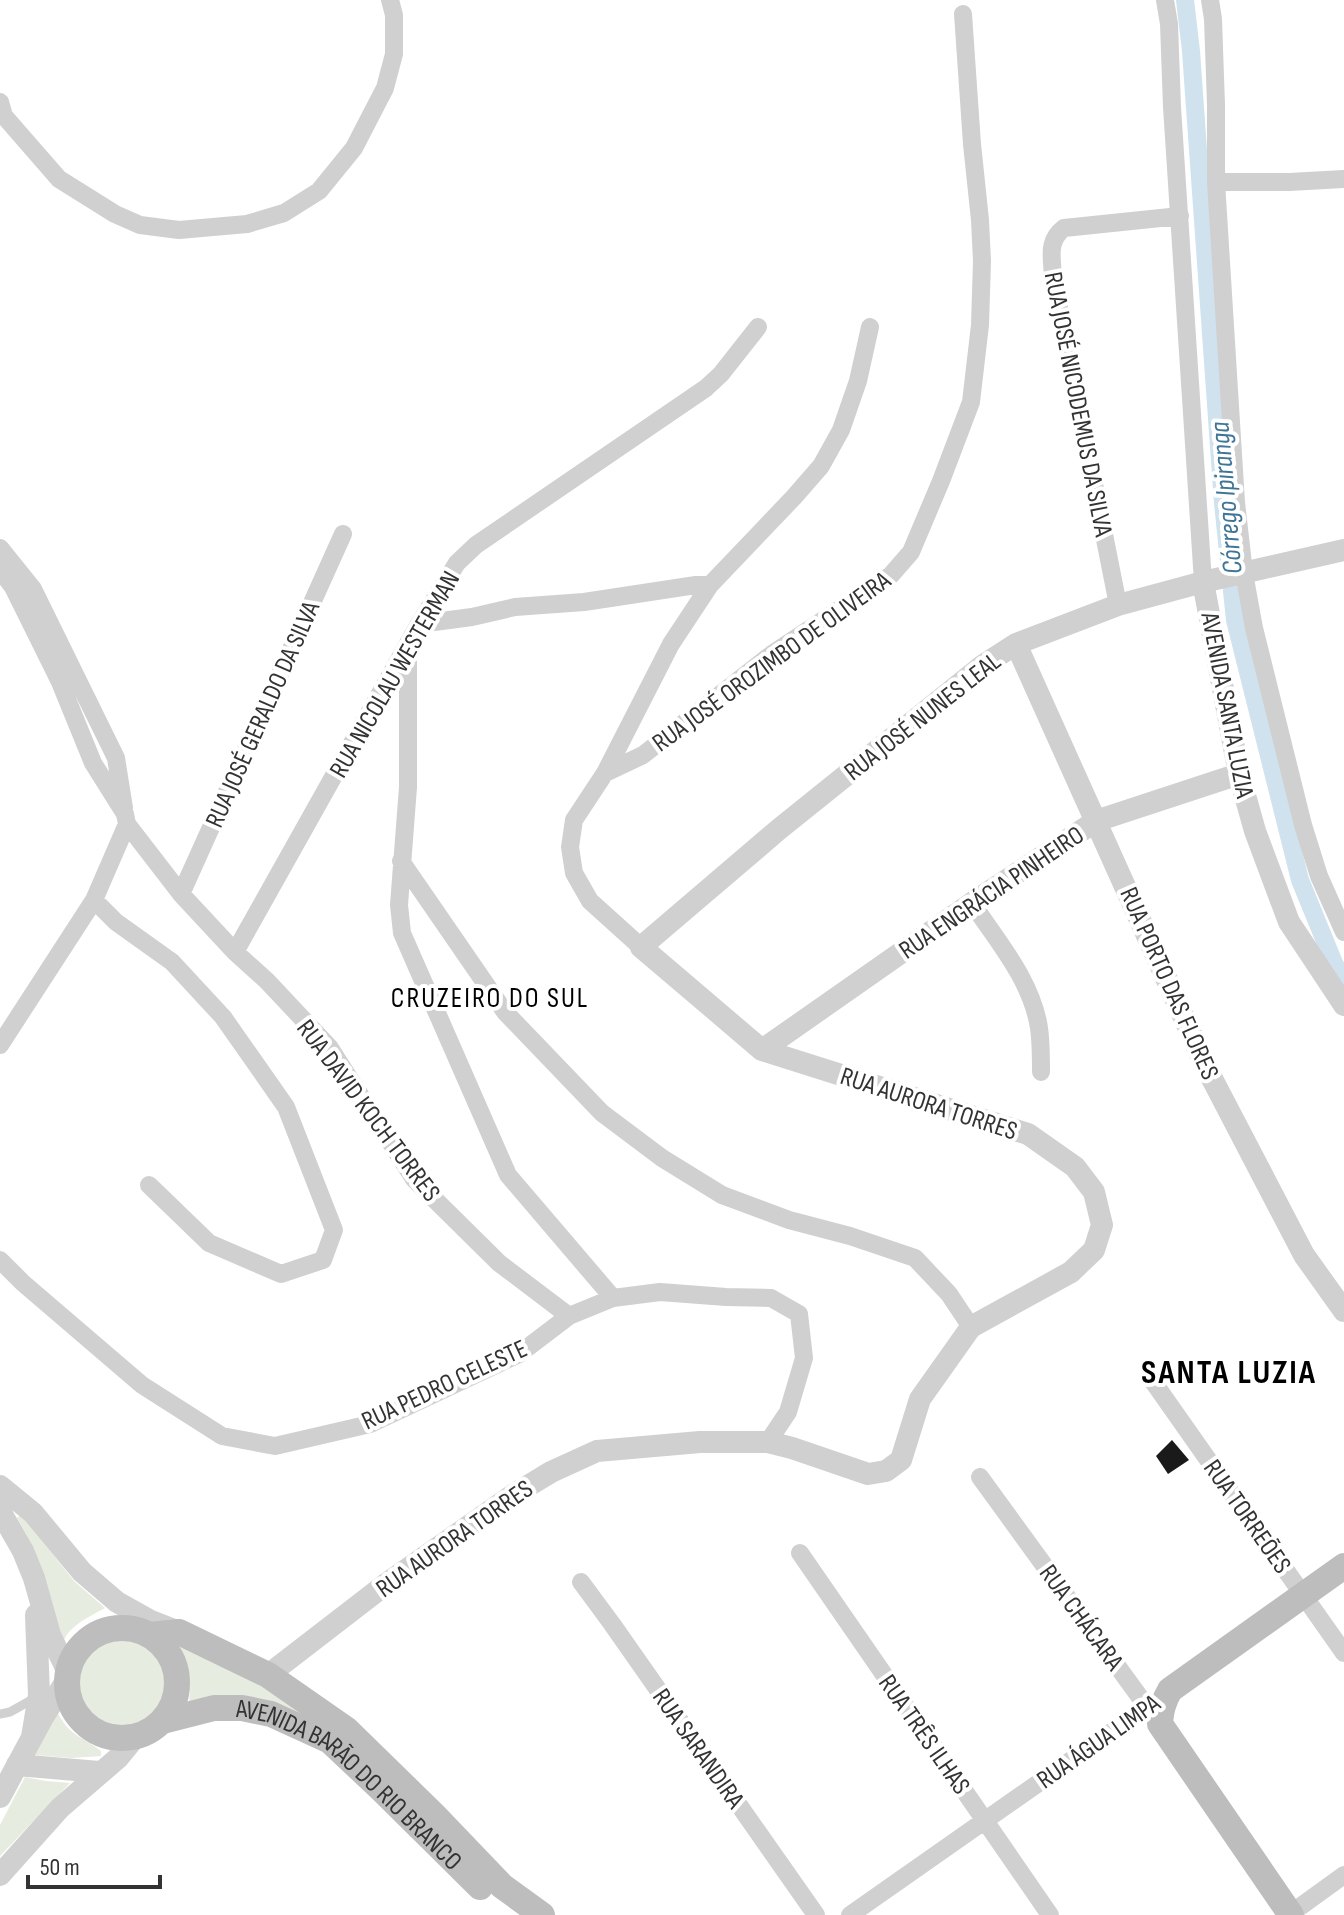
<svg xmlns="http://www.w3.org/2000/svg" width="1344" height="1915" font-family="'Sofia Sans Condensed',sans-serif">
	<rect width="100%" height="100%" fill="#fff"/>
	<path fill="#e6ecdf" d="M 19,1516 L 24,1518 L 74,1581 L 105,1608 C 89,1617 70,1625 63,1642 L 32,1545 L 17,1518 Z
		M74 1684a46 46 0 1 1 92 0a46 46 0 1 1-92 0Z
		M 176,1645 L 268,1688 L 330,1735 L 189,1706 C 191,1683 189,1664 176,1645 Z
		M 56,1710 C 70,1737 80,1735 101,1751 L 101,1756 L 71,1758 L 35,1755 Z
		M 25,1777 L 46,1781 L 70,1783 L 0,1856 L 0,1825 Z"/>
	<g fill="none" stroke-linecap="round" stroke-linejoin="round">
		<path stroke="#cfe2ee" stroke-width="18" d="M 1185,0 L 1191,51 L 1223,503 L 1235,620 L 1300,880 L 1334,963 L 1344,980"/>
	</g>
	<path fill="#1a1a1a" d="M 1172,1440 L 1189,1460 L 1168,1474 L 1156,1456 Z"/>
	<g fill="none" stroke-linecap="round" stroke-linejoin="round">
		<path stroke="#d0d0d0" stroke-width="9" d="M 0,1714 L 10,1712 L 35,1698"/>
		<path stroke="#d0d0d0" stroke-width="18" d="M 1165,0 L 1169,24 L 1172,107 L 1203,582
			M 1210,0 L 1213,19 L 1216,105 L 1216,182 L 1236,502 L 1244,573 L 1254,628 L 1303,825 L 1319,876 L 1344,932
			M 0,102 L 4,116 L 59,179 L 115,214 L 140,225 L 179,230 L 247,224 L 284,213 L 319,191 L 354,148 L 385,88 L 394,54 L 394,15 L 390,0
			M 1216,182 L 1289,182 L 1344,179
			M 0,548 L 33,589 L 116,758 L 124,808
			M 0,570 L 13,587 L 60,682 L 93,763 L 125,814 L 127,824 L 181,894 L 235,952 L 267,981 L 330,1048 L 414,1179 L 499,1263 L 569,1316
			M 1118,605 L 1053,277 C 1052,257 1047,241 1064,228 L 1180,216
			M 419,624 L 472,617 L 515,607 L 584,602 L 696,585 L 710,585
			M 408,648 L 408,787 L 399,905 L 402,933 L 508,1175 L 613,1298
			M 605,773 L 643,755 L 772,654 L 891,575 L 911,552 L 941,481 L 971,402 L 980,325 L 982,261 L 980,220 L 972,144 L 963,14
			M 401,861 L 505,1012 L 602,1113 L 662,1158 L 722,1195 L 789,1220 L 850,1236 L 915,1258 L 949,1294 L 971,1327
			M 181,894 L 343,534
			M 94,900 L 116,922 L 172,962 L 223,1017 L 286,1107 L 334,1230 L 323,1260 L 281,1274 L 209,1243 L 149,1185
			M 972,903 C 998,942 1032,981 1039,1028 C 1041,1042 1041,1057 1041,1072
			M 641,947 L 590,901 L 574,873 L 570,847 L 574,820 L 605,773 L 671,644 L 710,585 L 794,497 L 821,466 L 841,430 L 858,381 L 870,327
			M 235,952 L 419,624 L 457,563 L 476,545 L 706,388 L 721,374 L 758,327
			M 0,1045 L 94,900 L 127,824
			M 0,1260 L 23,1283 L 142,1385 L 222,1436 L 275,1446 L 370,1424 L 519,1354 L 569,1316 L 613,1298 L 660,1292 L 726,1297 L 771,1298 L 799,1314 L 804,1358 L 788,1412 L 768,1442
			M 1152,1380 L 1344,1653
			M 800,1553 L 1050,1915
			M 581,1582 L 612,1624 L 816,1915
			M 1290,1914 L 1344,1875
			M 850,1915 L 1147,1707 L 980,1477"/>
		<path stroke="#d0d0d0" stroke-width="22" d="M 1203,582 L 1239,774 L 1255,831 L 1289,922 L 1344,1005
			M 1016,644 L 1207,1069 L 1304,1255 L 1344,1311
			M 762,1050 L 972,903 L 1096,821 L 1239,774
			M 0,1486 L 33,1513 L 82,1572 L 117,1602 L 151,1621 L 179,1632
			M 0,1511 L 23,1551 L 34,1578 L 50,1635 L 67,1670
			M 268,1675 L 386,1584 L 513,1495 L 551,1472 L 597,1451 L 700,1442 L 768,1442 L 792,1448 L 868,1474 L 886,1471 L 901,1460 L 920,1399 L 971,1327 L 1071,1272 L 1094,1250 L 1102,1225 L 1094,1192 L 1075,1167 L 1028,1134 L 762,1050 L 641,947 L 778,830 L 982,666 L 1016,644 L 1118,605 L 1203,582 L 1344,550
			M 32,1737 L 39,1695 L 36,1615
			M 17,1765 L 99,1772
			M 0,1797 L 42,1719 L 66,1681
			M 0,1875 L 60,1808 L 118,1758 L 136,1736"/>
		<g stroke="#bdbdbd" stroke-width="26">
			<circle cx="122" cy="1683" r="55"/>
			<path d="M 150,1635 L 179,1632 L 268,1675 L 347,1730 L 434,1815 L 502,1886 L 542,1915"/>
			<path id="s1" d="M 163,1721 L 214,1708 L 242,1708 L 271,1714 L 330,1741 L 381,1789 L 480,1887"/>
			<path d="M 1291,1915 L 1160,1724 C 1161,1711 1163,1702 1170,1690 L 1344,1566"/>
		</g>
	</g>
	<g text-anchor="middle" stroke-width="8" stroke-linejoin="round" paint-order="stroke">
		<g font-size="26" fill="#333" stroke="#fff">
			<text transform="translate(1079 404) rotate(79)" y="9">RUA JOSÉ NICODEMUS DA SILVA</text>
			<text transform="translate(771 661) rotate(-36)" y="9">RUA JOSÉ OROZIMBO DE OLIVEIRA</text>
			<text transform="translate(394 674) rotate(-60)" y="9">RUA NICOLAU WESTERMAN</text>
			<text transform="translate(1228 705) rotate(79)" y="9">AVENIDA SANTA LUZIA</text>
			<text transform="translate(262 714) rotate(-66)" y="9">RUA JOSÉ GERALDO DA SILVA</text>
			<text transform="translate(922 716) rotate(-38)" y="9">RUA JOSÉ NUNES LEAL</text>
			<text transform="translate(991 892) rotate(-34)" y="9">RUA ENGRÁCIA PINHEIRO</text>
			<text transform="translate(1170 983) rotate(66)" y="9">RUA PORTO DAS FLORES</text>
			<text transform="translate(929 1103) rotate(18)" y="9">RUA AURORA TORRES</text>
			<text transform="translate(369 1110) rotate(53)" y="9">RUA DAVID KOCH TORRES</text>
			<text transform="translate(444 1384) rotate(-25)" y="9">RUA PEDRO CELESTE</text>
			<text transform="translate(1248 1516) rotate(55)" y="9">RUA TORREÕES</text>
			<text transform="translate(454 1538) rotate(-35)" y="9">RUA AURORA TORRES</text>
			<text transform="translate(1082 1617) rotate(54)" y="9">RUA CHÁCARA</text>
			<text transform="translate(925 1734) rotate(55)" y="9">RUA TRÊS ILHAS</text>
			<text transform="translate(1098 1741) rotate(-35)" y="9">RUA ÁGUA LIMPA</text>
			<text transform="translate(699 1748) rotate(55)" y="9">RUA SARANDIRA</text>
			<text dy="9" stroke="none"><textPath href="#s1" startOffset="214">AVENIDA BARÃO DO RIO BRANCO</textPath></text>
		</g>
		<g font-size="28" font-style="italic" fill="#3f7597" stroke="#fff">
			<text transform="translate(1225 498) rotate(-95)" y="10">Córrego Ipiranga</text>
		</g>
		<g font-size="28" letter-spacing="2" fill="#000" stroke="#fff">
			<text x="490" y="1007">CRUZEIRO DO SUL</text>
		</g>
		<g font-size="34" font-weight="bold" letter-spacing="2" fill="#000" stroke="#fff">
			<text x="1229" y="1383">SANTA LUZIA</text>
		</g>
	</g>
	<path d="M28 1875v12h132v-12" fill="none" stroke="#333333" stroke-width="4"/>
	<text x="40" y="1875" font-size="24" fill="#333333" stroke="#ffffff" stroke-width="6" paint-order="stroke">50 m</text>
</svg>
